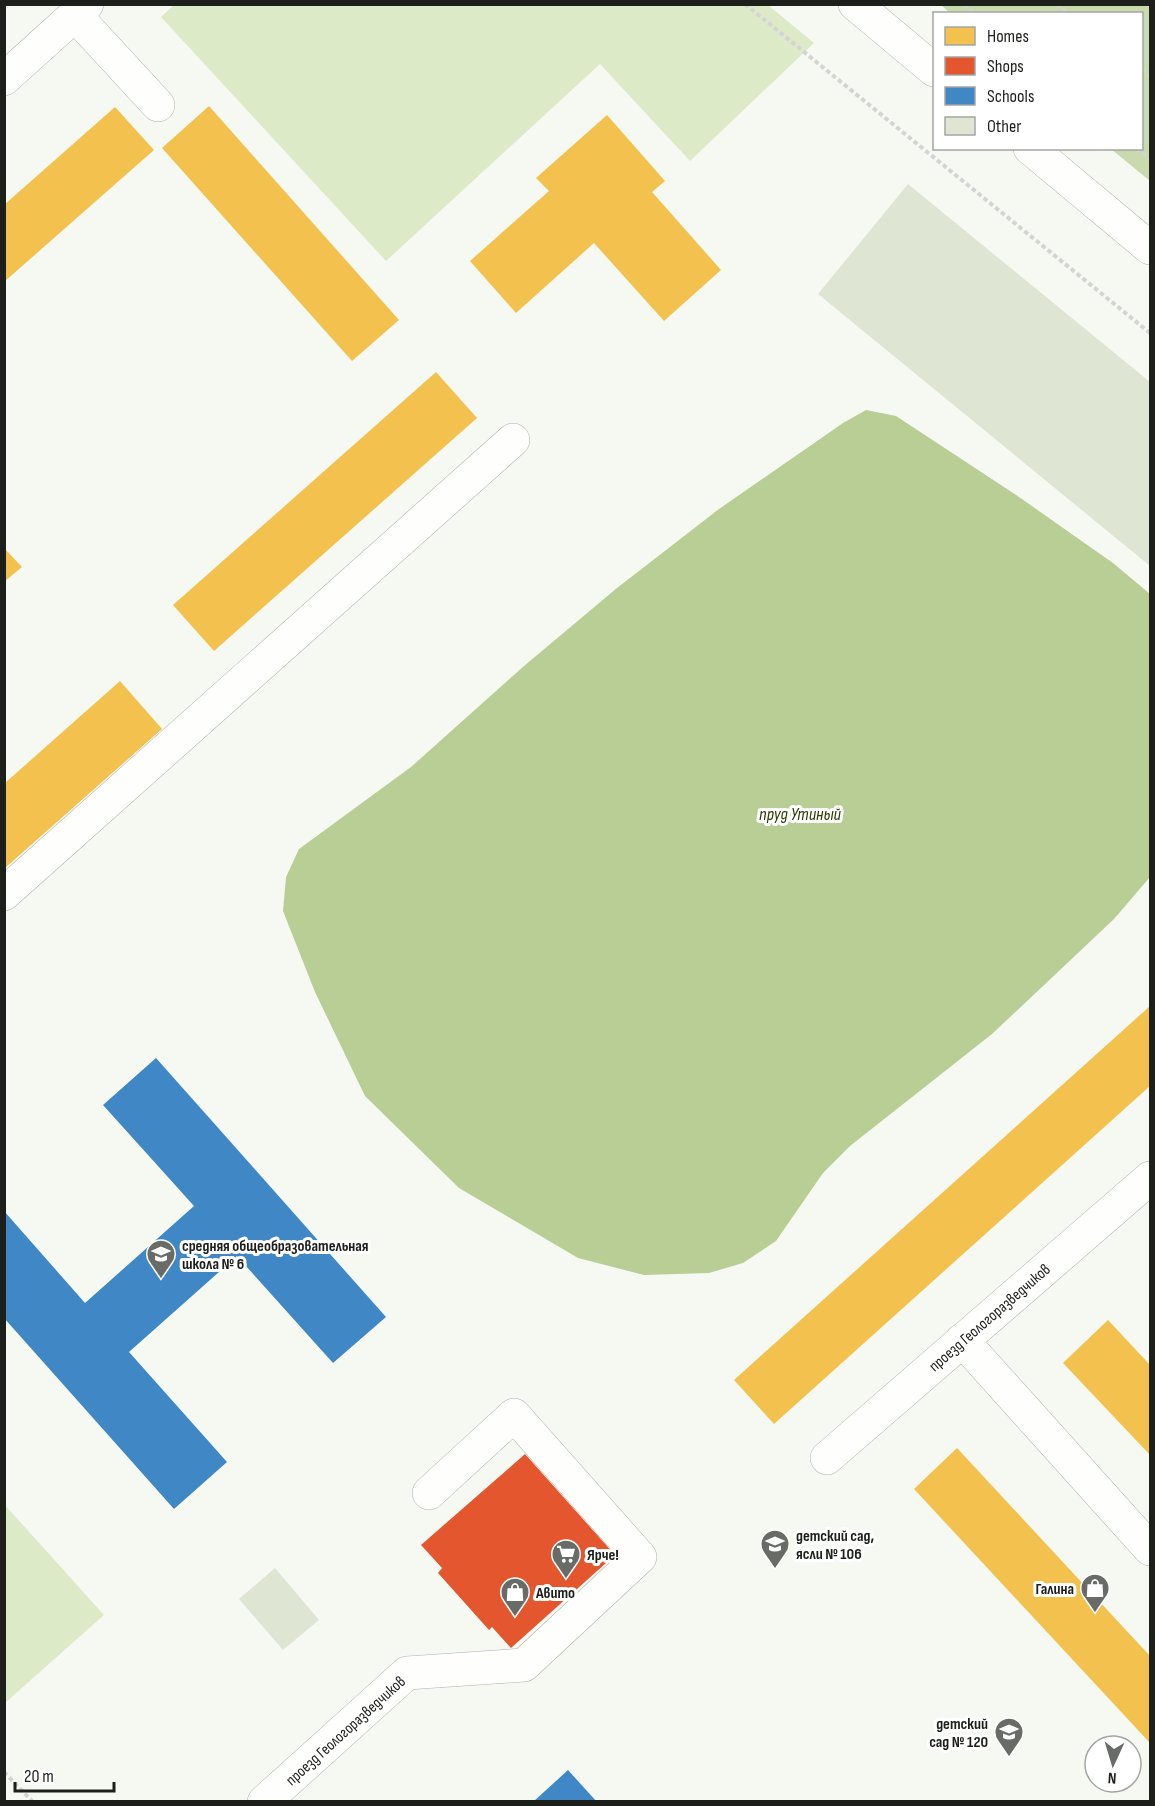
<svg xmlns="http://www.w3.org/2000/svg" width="1155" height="1806" font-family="'Sofia Sans Condensed',sans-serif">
	<rect width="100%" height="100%" fill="#f6f9f2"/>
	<path fill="#dceac8" d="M 175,4 L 768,5 L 814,43 L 690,161 L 600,64 L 386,261 L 161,17 Z
		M 4,1504 L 104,1615 L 5,1703 L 4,1703 Z"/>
	<path fill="#c9dbad" d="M 941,5 L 1150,5 L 1150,181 L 1111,149 L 1142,148 L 1142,14 L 951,14 Z"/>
	<path fill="#b8ce94" d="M 866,410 L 896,416 L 1019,497 L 1113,563 L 1150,594 L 1150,877 L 1114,919 L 992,1034 L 850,1146 L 823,1173 L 776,1241 L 743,1263 L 709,1273 L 644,1275 L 578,1258 L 459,1188 L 365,1096 L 315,992 L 283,911 L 286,877 L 299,849 L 411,767 L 524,666 L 617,588 L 719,509 L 843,423 Z"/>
	<path fill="#f2c14e" d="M 209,106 L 399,320 L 352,361 L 162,148 Z
		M 115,107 L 154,150 L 4,282 L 4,205 Z
		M 607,115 L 665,181 L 652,192 L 721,270 L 664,321 L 594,243 L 516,313 L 470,261 L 549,191 L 536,178 Z
		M 436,372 L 477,418 L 214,651 L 173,605 Z
		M 4,548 L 22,567 L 4,582 Z
		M 120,681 L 162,729 L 5,868 L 5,783 Z
		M 1150,1006 L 1150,1086 L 774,1424 L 734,1380 Z
		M 1108,1320 L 1150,1365 L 1150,1455 L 1063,1363 Z
		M 957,1448 L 1150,1656 L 1150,1743 L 914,1489 Z"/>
	<path fill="#e4572e" d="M 525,1454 L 615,1555 L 511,1648 L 492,1627 L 489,1630 L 438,1573 L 442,1568 L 421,1545 Z"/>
	<path fill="#3f88c5" d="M 156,1058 L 386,1317 L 333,1363 L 237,1256 L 129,1352 L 227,1462 L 174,1509 L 4,1318 L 4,1211 L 85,1303 L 194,1206 L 103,1105 Z
		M 568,1770 L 597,1802 L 533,1802 Z"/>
	<path fill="#dee6d3" d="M 908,184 L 1150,382 L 1150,566 L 818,294 Z
		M 275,1568 L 319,1620 L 283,1650 L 239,1599 Z"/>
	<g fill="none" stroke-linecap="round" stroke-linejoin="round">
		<g stroke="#b0b2ad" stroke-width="34">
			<path id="minor" d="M 855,4 L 934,70
				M 75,15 L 158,105
				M 4,79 L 87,4
				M 1030,148 L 1150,248
				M 4,894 L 513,440
				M 962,1340 L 1150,1549
				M 827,1458 L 1150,1178
				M 264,1802 L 407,1673 L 524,1665 L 640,1557 L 514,1415 L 429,1493"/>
		</g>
		<path stroke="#d4d5d3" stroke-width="4" stroke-dasharray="4.5 3" stroke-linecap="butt" d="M 745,4 L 1150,333
			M 964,4 L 975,14
			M 1057,4 L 1069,14
			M 1142,69 L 1150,76
			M 1137,148 L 1150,159
			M 4,1772 L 33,1802"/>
		<use href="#minor" stroke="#fefefd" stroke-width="33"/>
	</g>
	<defs>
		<g id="school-pin" transform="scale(1.5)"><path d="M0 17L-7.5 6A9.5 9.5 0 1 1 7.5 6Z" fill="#696b66" stroke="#fff"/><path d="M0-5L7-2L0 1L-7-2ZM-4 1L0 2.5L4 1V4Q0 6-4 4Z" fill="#fff"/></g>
		<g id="supermarket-pin" transform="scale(1.5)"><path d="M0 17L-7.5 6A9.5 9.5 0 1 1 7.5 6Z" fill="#696b66" stroke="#fff"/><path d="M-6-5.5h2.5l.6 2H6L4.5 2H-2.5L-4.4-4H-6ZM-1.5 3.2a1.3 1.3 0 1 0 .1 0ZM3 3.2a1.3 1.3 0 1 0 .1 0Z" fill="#fff"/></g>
		<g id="shop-pin" transform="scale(1.5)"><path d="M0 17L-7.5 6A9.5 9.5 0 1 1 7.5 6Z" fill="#696b66" stroke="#fff"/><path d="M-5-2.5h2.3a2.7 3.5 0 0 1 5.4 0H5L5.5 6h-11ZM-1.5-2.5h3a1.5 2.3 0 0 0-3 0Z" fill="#fff"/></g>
	</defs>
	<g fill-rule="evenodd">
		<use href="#school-pin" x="161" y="1254"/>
		<use href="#school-pin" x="775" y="1544"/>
		<use href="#supermarket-pin" x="566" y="1554"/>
		<use href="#shop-pin" x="1095" y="1588"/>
		<use href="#shop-pin" x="515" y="1592"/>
		<use href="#school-pin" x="1009" y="1732"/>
	</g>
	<g text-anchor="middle" stroke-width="6" stroke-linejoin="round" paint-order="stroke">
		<g font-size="16" font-weight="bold" fill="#1d1f1b" stroke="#fff" text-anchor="start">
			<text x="182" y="1251">средняя общеобразовательная<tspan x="182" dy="18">школа № 6</tspan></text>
			<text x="796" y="1541">детский сад,<tspan x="796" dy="18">ясли № 106</tspan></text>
			<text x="587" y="1560">Ярче!</text>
			<text x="1074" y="1594" text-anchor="end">Галина</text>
			<text x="536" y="1598">Авито</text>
			<text x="988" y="1729" text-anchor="end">детский<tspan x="988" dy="18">сад № 120</tspan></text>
		</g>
		<g font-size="16" fill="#1d1f1b" stroke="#fff">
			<text transform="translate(989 1317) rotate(-41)" y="6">проезд Геологоразведчиков</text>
			<text transform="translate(345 1730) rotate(-42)" y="6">проезд Геологоразведчиков</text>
		</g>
		<g font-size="18" font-style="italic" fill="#2b3d01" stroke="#fff">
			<text x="800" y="820">пруд Утиный</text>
		</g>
	</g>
	<rect width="1155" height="1806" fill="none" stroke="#1d1f1b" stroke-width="12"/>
	<rect x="933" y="12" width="210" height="138" fill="#ffffff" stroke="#a5a5a4" stroke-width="1.5"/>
	<rect x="945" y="27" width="30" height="18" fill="#f2c14e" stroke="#a5a5a4" stroke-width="1.5"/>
	<text x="987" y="42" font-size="18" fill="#1d1f1b">Homes</text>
	<rect x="945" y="57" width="30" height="18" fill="#e4572e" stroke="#a5a5a4" stroke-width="1.5"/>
	<text x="987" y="72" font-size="18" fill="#1d1f1b">Shops</text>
	<rect x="945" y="87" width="30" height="18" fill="#3f88c5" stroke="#a5a5a4" stroke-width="1.5"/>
	<text x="987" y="102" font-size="18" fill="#1d1f1b">Schools</text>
	<rect x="945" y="117" width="30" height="18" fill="#dee6d3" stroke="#a5a5a4" stroke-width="1.5"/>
	<text x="987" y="132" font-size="18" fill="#1d1f1b">Other</text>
	<g transform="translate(1113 1764) rotate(184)"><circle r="28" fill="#ffffff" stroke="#a5a5a4" stroke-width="1.5"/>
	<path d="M0-4.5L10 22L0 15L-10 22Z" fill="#696b66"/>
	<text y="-9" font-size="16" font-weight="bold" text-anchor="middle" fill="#1d1f1b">N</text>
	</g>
	<path d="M15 1782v9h99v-9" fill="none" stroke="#1d1f1b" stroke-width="3"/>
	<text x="24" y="1782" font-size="18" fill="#1d1f1b" stroke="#ffffff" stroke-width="4.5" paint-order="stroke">20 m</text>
</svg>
